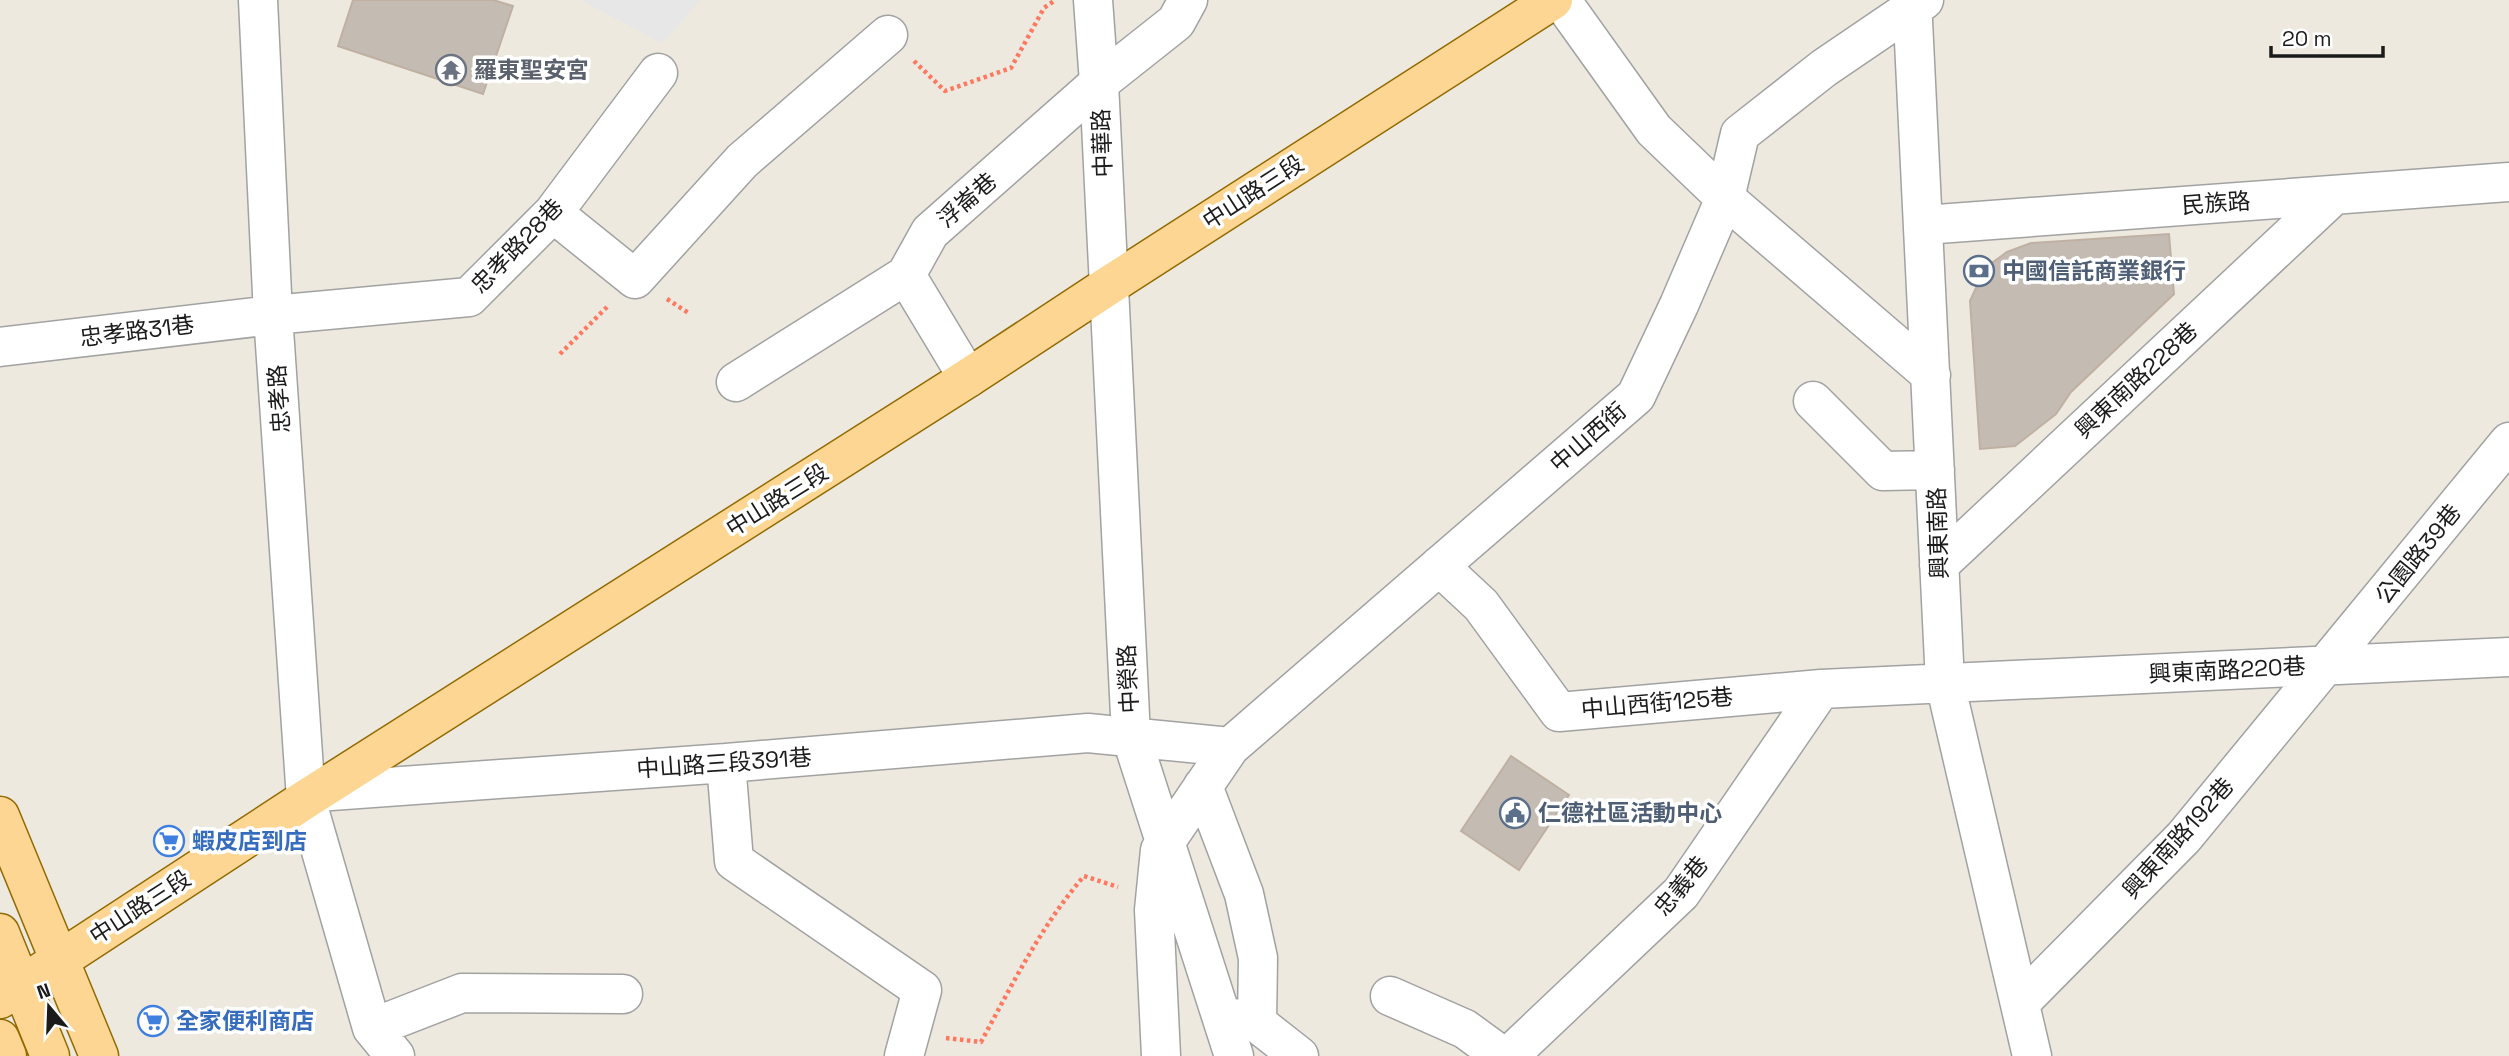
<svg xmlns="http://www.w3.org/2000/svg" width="2509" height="1056" font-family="'Space Grotesk','Noto Sans TC',sans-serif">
	<rect width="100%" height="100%" fill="#ede9df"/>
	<path fill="#e7e7e7" d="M 580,0 L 700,0 L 662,43 Z"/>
	<path fill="#c4bcb3" stroke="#bfb0a2" stroke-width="2" d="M 353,0 L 493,0 L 513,6 L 483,94 L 338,46 Z
		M 2169,234 L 2174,294 L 2071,392 L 2056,414 L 2015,446 L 1980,449 L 1970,301 L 1985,268 L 2007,252 L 2031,243 Z
		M 1511,756 L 1569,795 L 1519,870 L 1461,831 Z"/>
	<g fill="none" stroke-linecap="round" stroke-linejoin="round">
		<g stroke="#a2a2a2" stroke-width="41">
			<path id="minor" d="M 258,0 L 273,315 L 306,799 L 372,1028 L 395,1056
				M 1093,0 L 1099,83 L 1131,736 L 1234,1056
				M 1561,0 L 1654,130 L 1725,198 L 1931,375
				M 1912,0 L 1945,683 L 2032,1056
				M 553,213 L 635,279 L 742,161 L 888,35
				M 1924,225 L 2509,182
				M 906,275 L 968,378
				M 0,347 L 273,315 L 469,297 L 553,213 L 658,73
				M 736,382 L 906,275 L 930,232 L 1099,83 L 1176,22 L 1188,0
				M 1813,401 L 1883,471 L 1935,470
				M 1939,565 L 2334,195
				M 1439,566 L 1481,605 L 1559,712 L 1821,689 L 2509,657
				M 726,763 L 734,861 L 922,990 L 904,1056
				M 1203,786 L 1244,894 L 1258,958 L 1257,1023
				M 317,792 L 726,763 L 1088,733 L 1230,747 L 1636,396 L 1679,305 L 1725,198 L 1740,134 L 1824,68 L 1924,0
				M 1390,996 L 1465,1029 L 1502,1056
				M 2020,1003 L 2184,837 L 2509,442
				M 1232,1018 L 1257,1023 L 1299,1056
				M 372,1028 L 462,993 L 623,994
				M 1161,1056 L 1154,910 L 1160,850 L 1230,747
				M 1509,1056 L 1681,893 L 1821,689"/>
		</g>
		<g stroke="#916a00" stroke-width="41">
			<path id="major" d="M 0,816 L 99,1056
				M 0,933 L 50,1056
				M 0,999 L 306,799 L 968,378 L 1108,286 L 1553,0
				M 0,1039 L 7,1056"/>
		</g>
		<path stroke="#fe7960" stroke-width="4.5" stroke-dasharray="3.5 3.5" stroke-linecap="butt" d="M 914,61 L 945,91 L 1011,68 L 1044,8 L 1054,1
			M 667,299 L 690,314
			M 560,354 L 609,305
			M 946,1038 L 981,1042 C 1012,985 1041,926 1084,876 L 1118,887"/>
		<use href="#minor" stroke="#fff" stroke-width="38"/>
		<use href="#major" stroke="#fed693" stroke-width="38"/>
	</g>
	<defs>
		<g id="temple-ring" transform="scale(1.575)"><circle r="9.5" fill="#fff" stroke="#6b7280" stroke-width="1.5"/><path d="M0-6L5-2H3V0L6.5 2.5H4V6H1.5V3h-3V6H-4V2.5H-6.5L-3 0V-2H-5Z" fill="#6b7280"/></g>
		<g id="bank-ring" transform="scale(1.575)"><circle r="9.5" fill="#fff" stroke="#5c6f8a" stroke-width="1.5"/><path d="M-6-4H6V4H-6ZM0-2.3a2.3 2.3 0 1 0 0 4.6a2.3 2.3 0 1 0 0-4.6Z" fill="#5c6f8a"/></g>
		<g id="civic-ring" transform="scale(1.575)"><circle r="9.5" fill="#fff" stroke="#5c6f8a" stroke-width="1.5"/><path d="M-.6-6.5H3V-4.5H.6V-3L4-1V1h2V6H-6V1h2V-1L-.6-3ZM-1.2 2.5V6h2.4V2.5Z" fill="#5c6f8a"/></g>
		<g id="supermarket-ring" transform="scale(1.575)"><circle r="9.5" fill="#fff" stroke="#3f7fe0" stroke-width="1.5"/><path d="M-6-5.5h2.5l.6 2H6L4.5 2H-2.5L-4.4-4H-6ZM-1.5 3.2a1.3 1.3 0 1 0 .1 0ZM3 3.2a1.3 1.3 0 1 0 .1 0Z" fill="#3f7fe0"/></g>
	</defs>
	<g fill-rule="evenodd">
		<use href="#temple-ring" x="451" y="70"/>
		<use href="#bank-ring" x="1979" y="271"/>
		<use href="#civic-ring" x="1515" y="813"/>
		<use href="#supermarket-ring" x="169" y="841"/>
		<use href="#supermarket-ring" x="153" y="1021"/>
	</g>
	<g text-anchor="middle" stroke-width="7" stroke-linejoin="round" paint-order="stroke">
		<g font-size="23" font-weight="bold" fill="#5b616d" stroke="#fff" text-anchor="start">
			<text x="474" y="78">羅東聖安宮</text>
		</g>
		<g font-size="23" fill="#1b1b1b" stroke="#fff">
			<text transform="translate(1102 143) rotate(-92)" y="8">中華路</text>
			<text transform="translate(1253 192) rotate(-33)" y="8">中山路三段</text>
			<text transform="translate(967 200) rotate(-41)" y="8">浮崙巷</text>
			<text transform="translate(2216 203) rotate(-4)" y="8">民族路</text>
			<text transform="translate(517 246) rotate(-46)" y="8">忠孝路28巷</text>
			<text transform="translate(137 331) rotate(-7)" y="8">忠孝路31巷</text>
			<text transform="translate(2136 380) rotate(-43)" y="8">興東南路228巷</text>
			<text transform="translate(279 399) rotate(-94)" y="8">忠孝路</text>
			<text transform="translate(1588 437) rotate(-41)" y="8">中山西街</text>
			<text transform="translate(777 500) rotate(-32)" y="8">中山路三段</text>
			<text transform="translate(1938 533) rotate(-92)" y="8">興東南路</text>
			<text transform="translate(2418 554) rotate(-51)" y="8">公園路39巷</text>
			<text transform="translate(2227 670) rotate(-3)" y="8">興東南路220巷</text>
			<text transform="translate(1128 679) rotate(-93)" y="8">中榮路</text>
			<text transform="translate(1657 703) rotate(-5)" y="8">中山西街125巷</text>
			<text transform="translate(724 763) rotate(-4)" y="8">中山路三段391巷</text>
			<text transform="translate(2178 838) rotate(-48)" y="8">興東南路192巷</text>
			<text transform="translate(1681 886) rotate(-50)" y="8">忠義巷</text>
			<text transform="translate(140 907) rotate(-33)" y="8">中山路三段</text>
		</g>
		<g font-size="23" font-weight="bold" fill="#4e5e75" stroke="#fff" text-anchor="start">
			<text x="2002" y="279">中國信託商業銀行</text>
			<text x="1538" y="821">仁德社區活動中心</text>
		</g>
		<g font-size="23" font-weight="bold" fill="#366cbe" stroke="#fff" text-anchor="start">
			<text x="192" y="849">蝦皮店到店</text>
			<text x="176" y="1029">全家便利商店</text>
		</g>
	</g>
	<g transform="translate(49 1007) rotate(341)" stroke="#ffffff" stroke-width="5" paint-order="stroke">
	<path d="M0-5L12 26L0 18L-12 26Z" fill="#1b1b1b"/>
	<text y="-10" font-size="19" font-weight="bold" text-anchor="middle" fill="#1b1b1b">N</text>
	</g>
	<path d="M2271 46v10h112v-10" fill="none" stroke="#1b1b1b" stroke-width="3.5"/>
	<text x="2282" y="46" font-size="21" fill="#1b1b1b" stroke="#ffffff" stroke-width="5" paint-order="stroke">20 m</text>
</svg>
